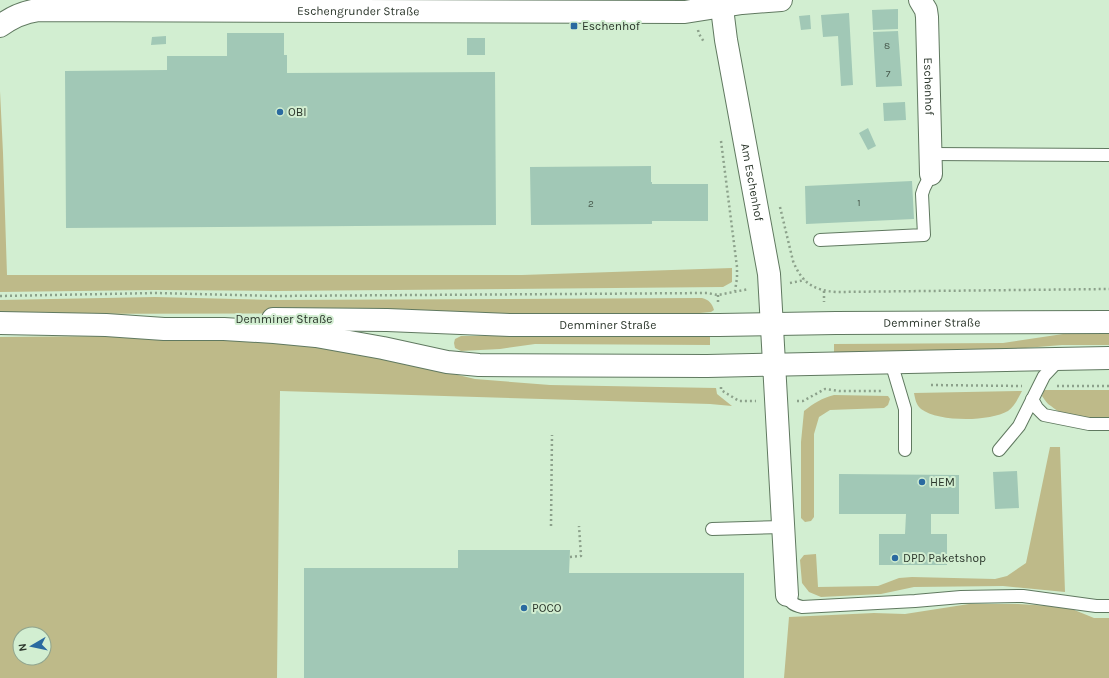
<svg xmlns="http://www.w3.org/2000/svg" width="1109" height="678" font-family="Karla,sans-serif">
	<rect width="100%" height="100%" fill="#d2eed1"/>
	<path fill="#beba89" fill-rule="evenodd" d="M 0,91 L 3,153 L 7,275 L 522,275 L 732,268 L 732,282 L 723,287 L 276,291 L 155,290 L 0,292 Z
		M 155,297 L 273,300 L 702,298 C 709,300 712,303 714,310 L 711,312 L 689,314 L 452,313 L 0,314 L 0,300 Z
		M 1063,334 L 1109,334 L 1109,345 L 1062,345 L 976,352 L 834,353 L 834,344 L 1003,343 Z
		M 108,336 L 226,337 L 344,348 L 475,379 L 550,385 L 716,388 L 717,394 L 732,406 L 710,404 L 280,391 L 277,678 L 0,678 L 0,337 ZM 20,634 L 44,634 L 44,658 L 20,658 Z
		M 461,336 L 710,336 L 710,345 L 535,344 L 500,349 L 461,351 L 455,348 L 454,343 L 455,339 Z
		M 1044,390 L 1109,390 L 1109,419 C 1091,419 1065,419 1051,406 C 1047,404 1045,400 1042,396 Z
		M 1022,391 C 1018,398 1015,406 1008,411 C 989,422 938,422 921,409 C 916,405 915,398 914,393 Z
		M 834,395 L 888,396 L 890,399 L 888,405 L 884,408 L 830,410 L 819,417 L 814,434 L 814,517 L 811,521 L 805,522 L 801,518 L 801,442 L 804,411 C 814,403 822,398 834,395 Z
		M 1050,447 L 1060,447 L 1065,592 L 1003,586 L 914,587 L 881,594 L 821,597 L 809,592 L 802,583 L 800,560 L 804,555 L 816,554 L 818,587 L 878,586 L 899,578 L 912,577 L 995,579 L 1007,576 L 1026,563 Z
		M 969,604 L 1018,604 L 1067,607 L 1094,618 L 1109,618 L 1109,678 L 784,678 L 789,617 L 874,613 L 905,614 Z"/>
	<path fill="#a1c8b6" d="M 898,9 L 898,29 L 873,30 L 872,10 Z
		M 849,13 L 853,85 L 841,86 L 838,36 L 823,37 L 821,15 Z
		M 810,15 L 811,29 L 801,30 L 799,16 Z
		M 898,31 L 902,86 L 876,87 L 873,32 Z
		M 227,33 L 284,33 L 284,55 L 287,55 L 287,73 L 495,72 L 496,225 L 66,228 L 65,71 L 167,70 L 167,56 L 227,56 Z
		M 166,36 L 166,44 L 151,45 L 152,37 Z
		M 467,38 L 485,38 L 485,55 L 467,55 Z
		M 905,102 L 906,120 L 884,121 L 883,103 Z
		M 868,128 L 876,146 L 868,150 L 859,133 Z
		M 651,166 L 651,182 L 652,182 L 652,184 L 708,184 L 708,221 L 652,221 L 652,224 L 531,225 L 530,167 Z
		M 912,181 L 914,219 L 806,224 L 805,186 Z
		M 1017,471 L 1019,508 L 995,509 L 993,472 Z
		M 839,474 L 959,475 L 959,514 L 931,514 L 931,534 L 947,534 L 947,565 L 879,565 L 879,534 L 905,534 L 906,514 L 839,514 Z
		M 458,550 L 570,550 L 569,573 L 744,573 L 744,678 L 304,678 L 304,568 L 458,568 Z"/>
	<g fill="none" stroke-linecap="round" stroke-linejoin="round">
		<g stroke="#607960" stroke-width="14">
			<path id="lane" d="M 931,154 L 1109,155
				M 820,240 L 924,235 L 922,194 L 924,188 L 931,174
				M 891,362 L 905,409 L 905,450
				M 1032,399 L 1037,408 L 1044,415 L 1089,424 L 1109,424
				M 999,450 L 1019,426 L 1044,376 L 1060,359
				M 712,529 L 783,527
				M 787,595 C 790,603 794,605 802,607 L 915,601 L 961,597 L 1023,596 L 1096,606 L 1109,606"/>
		</g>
		<g stroke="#607960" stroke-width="24">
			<g id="street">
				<path id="s1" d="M 721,0 L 726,40 L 769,274 L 787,595"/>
				<path id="s2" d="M 920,0 L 926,10 L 927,17 L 931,174"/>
				<path id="s3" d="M 0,26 C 12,17 23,12 38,10 L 685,12 L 742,3 L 781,0"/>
			</g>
		</g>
		<g stroke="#607960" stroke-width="24">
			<g id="secondary">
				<path id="s4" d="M 273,319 L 387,320 L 510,325 L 719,325 L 836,323 L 1109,322"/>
				<path d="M 0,323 L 106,325 L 164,329 L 224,329 L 274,332 L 316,336 L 383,348 L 447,362 L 479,365 L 707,366 L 1109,358"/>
			</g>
		</g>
		<path stroke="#8ca18b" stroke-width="2.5" stroke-dasharray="2 3" stroke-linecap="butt" d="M 698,30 L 699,34 L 704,42
			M 721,141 L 737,267 L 737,278 L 735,291
			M 780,207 L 793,261 C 802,283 813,290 836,292 L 1109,289
			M 790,283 L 805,280
			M 824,291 L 824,302
			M 718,295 L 718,304
			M 0,296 L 156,293 L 275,296 L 707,293 L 718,295 L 749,289
			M 931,385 L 1022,386
			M 1057,386 L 1109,386
			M 721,387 L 721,390 L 739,401 L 756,401
			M 797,401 L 803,401 L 825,389 L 839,391 L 883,391
			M 551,526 L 552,435
			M 570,557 L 581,556 L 579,526"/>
		<use href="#lane" stroke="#fff" stroke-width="12"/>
		<use href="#street" stroke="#fff" stroke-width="22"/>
		<use href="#secondary" stroke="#fff" stroke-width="22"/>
	</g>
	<g fill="#2a6aa0" stroke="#d2eed1" stroke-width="1.5">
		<rect x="570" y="22" width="8" height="8" rx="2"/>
		<circle cx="280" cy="112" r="4"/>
		<circle cx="922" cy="482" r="4"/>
		<circle cx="895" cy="558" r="4"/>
		<circle cx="524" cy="608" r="4"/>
	</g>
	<g text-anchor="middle" stroke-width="4" stroke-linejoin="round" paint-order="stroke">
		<g font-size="10" fill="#485a4d">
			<text x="887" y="49">8</text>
			<text x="888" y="77">7</text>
			<text x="859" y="206">1</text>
			<text x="591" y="207">2</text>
		</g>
		<g font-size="12" fill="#2a352a" stroke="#d2eed1">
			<text dy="4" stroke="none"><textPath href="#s3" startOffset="362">Eschengrunder Straße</textPath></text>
			<text dy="4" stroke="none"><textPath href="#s2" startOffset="88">Eschenhof</textPath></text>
			<text dy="4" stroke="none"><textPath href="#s1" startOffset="185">Am Eschenhof</textPath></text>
			<text x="284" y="323">Demminer Straße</text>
			<text dy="4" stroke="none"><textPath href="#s4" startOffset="659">Demminer Straße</textPath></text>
			<text dy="4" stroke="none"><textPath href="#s4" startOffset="335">Demminer Straße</textPath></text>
		</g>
		<g font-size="12" fill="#2a352a" stroke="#d2eed1" text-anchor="start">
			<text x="582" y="30">Eschenhof</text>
			<text x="288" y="116">OBI</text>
			<text x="930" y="486">HEM</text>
			<text x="903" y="562">DPD Paketshop</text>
			<text x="532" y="612">POCO</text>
		</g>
	</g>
	<g transform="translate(32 646) rotate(261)"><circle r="19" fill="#d2eed1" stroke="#8fa48e"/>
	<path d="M0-3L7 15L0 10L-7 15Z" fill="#2a6aa0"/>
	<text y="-6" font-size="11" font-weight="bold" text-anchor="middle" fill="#2a352a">N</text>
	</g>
</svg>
